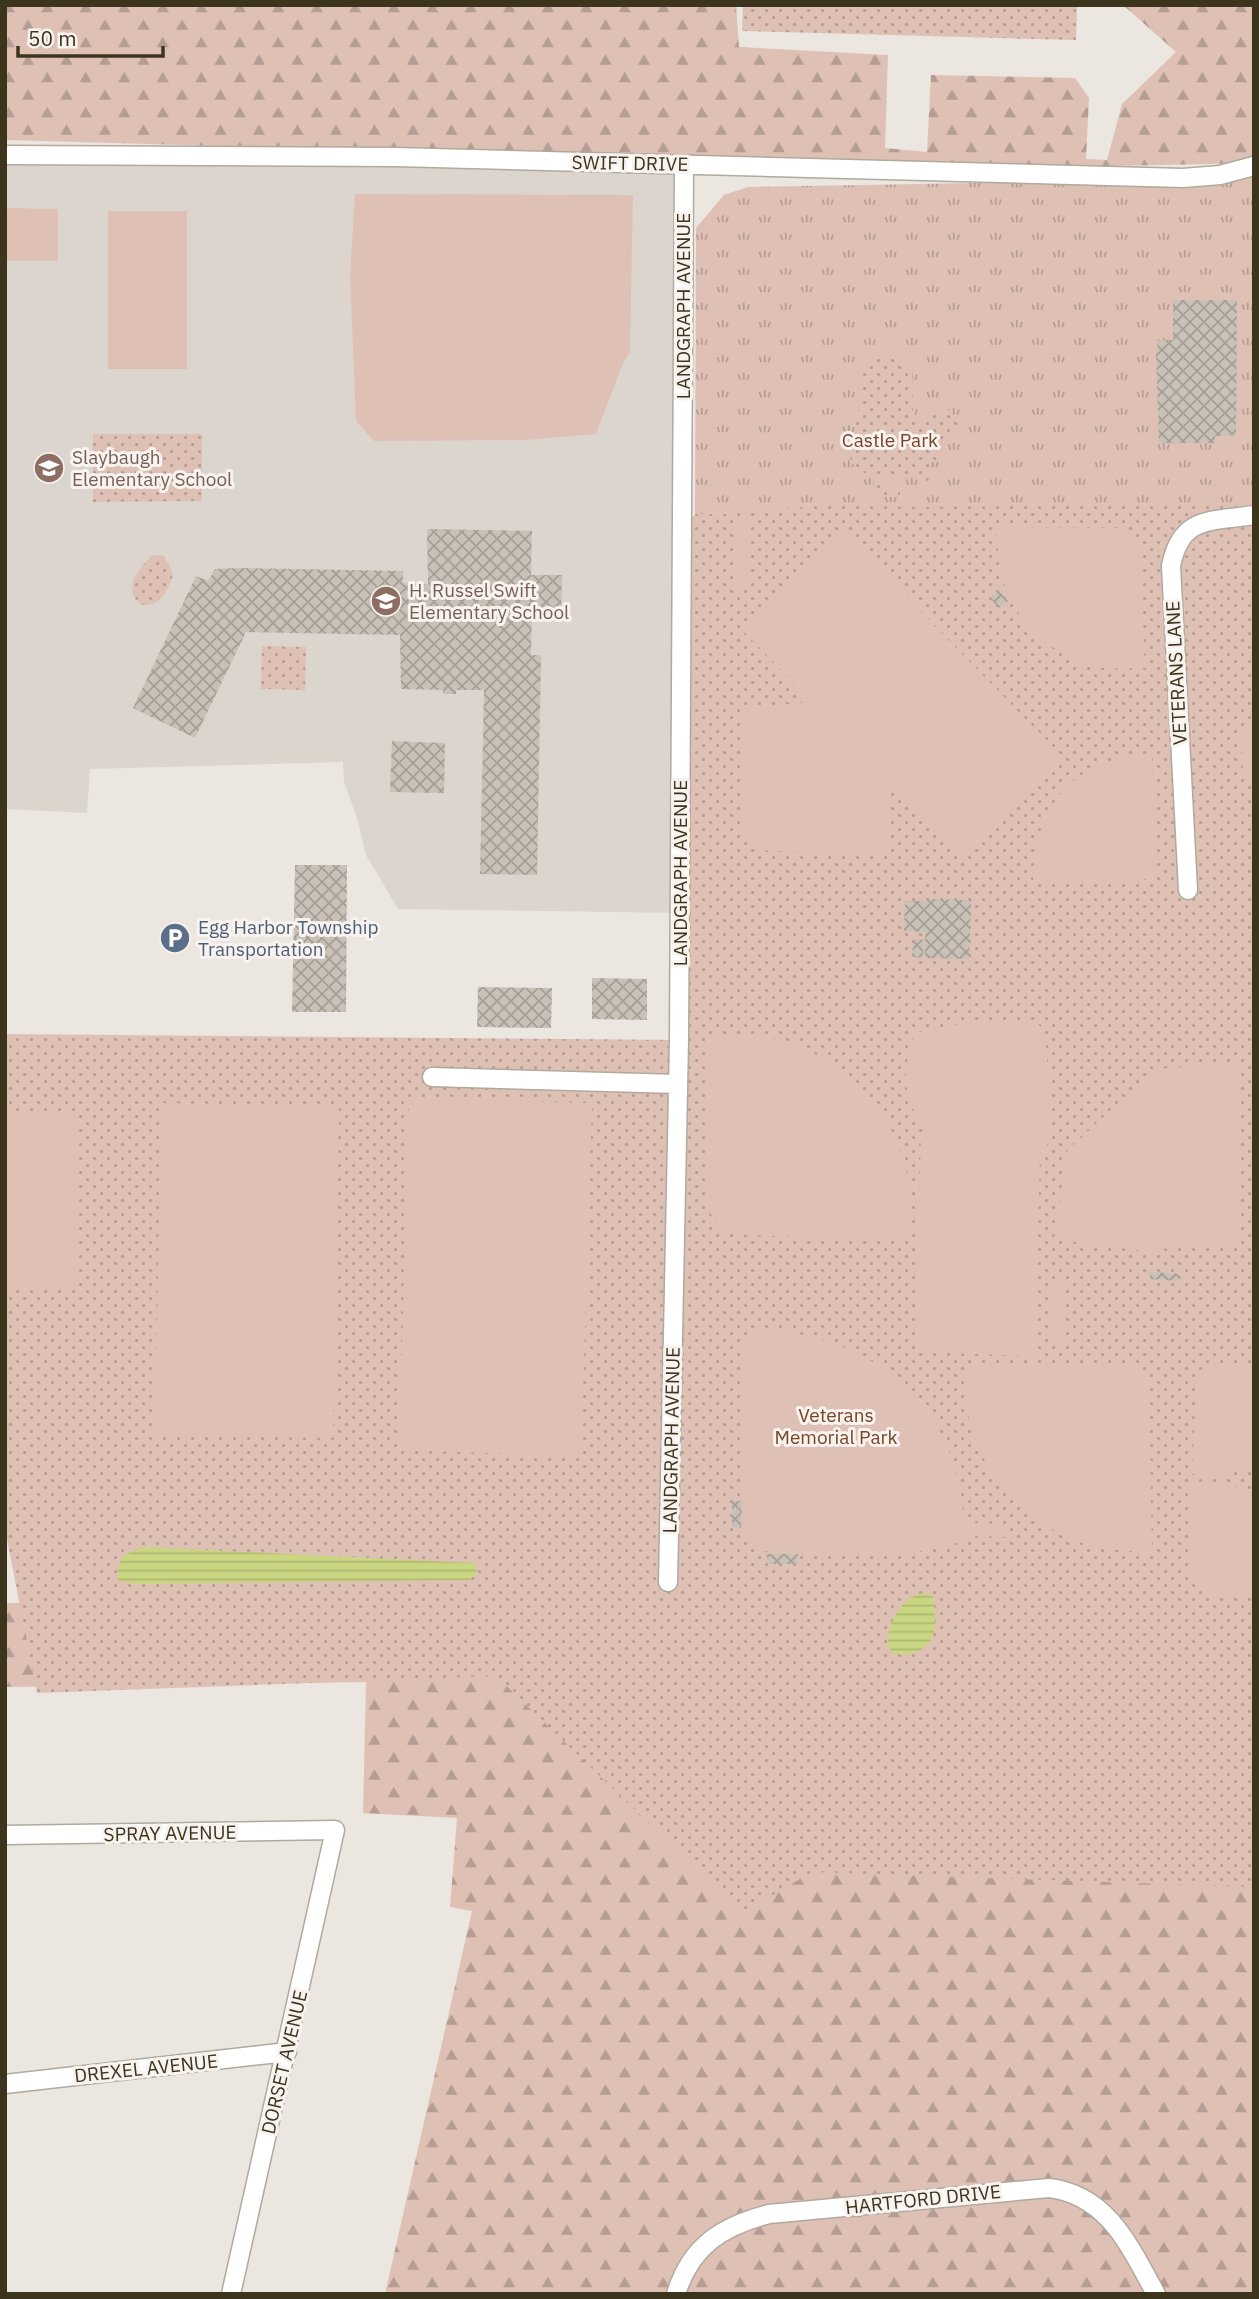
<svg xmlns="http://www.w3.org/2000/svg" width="1259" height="2299" font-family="'IBM Plex Sans',sans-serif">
	<defs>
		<pattern id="grass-tufts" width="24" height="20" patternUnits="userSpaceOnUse" patternTransform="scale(1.75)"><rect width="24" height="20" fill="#dfc0b5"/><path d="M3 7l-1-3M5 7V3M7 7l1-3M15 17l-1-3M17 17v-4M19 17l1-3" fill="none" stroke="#b69d93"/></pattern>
		<pattern id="forest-firs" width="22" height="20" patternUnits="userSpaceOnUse" patternTransform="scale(1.75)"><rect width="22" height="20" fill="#dfc0b5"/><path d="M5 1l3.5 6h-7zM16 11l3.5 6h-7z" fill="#b69d93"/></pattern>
		<pattern id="park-dots" width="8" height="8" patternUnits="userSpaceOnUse" patternTransform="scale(1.75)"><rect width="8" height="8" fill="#dfc0b5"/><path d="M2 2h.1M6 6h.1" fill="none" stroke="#b69d93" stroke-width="1.8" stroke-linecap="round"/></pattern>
		<pattern id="water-rules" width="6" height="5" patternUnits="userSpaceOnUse" patternTransform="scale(1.75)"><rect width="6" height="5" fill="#cad681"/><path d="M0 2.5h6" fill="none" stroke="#aeb86f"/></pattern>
		<pattern id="building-cross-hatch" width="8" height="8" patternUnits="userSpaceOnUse" patternTransform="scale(1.75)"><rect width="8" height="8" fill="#c9c1b7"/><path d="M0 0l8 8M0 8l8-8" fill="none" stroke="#a49e94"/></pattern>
	</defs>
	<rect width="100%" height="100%" fill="#ebe6df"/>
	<path fill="#dbd5cd" d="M 5,155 L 684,165 L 680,913 L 398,909 L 366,855 L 357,818 L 344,782 L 343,762 L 90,769 L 87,813 L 5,809 Z"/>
	<path fill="url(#grass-tufts)" d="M 1254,178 L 1254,508 L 695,514 L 696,228 L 724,195 L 748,187 Z"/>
	<path fill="url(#forest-firs)" d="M 5,5 L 736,5 L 739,47 L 888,55 L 885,148 L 927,152 L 931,75 L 1075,78 L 1089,98 L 1086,159 L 1107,160 L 1122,104 L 1176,52 L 1123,5 L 1254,5 L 1254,163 L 1018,168 L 5,140 Z
		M 5,1295 L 1254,1624 L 1254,2294 L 385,2294 L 472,1911 L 450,1907 L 457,1818 L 363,1813 L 366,1682 L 5,1687 L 5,1603 L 27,1603 Z"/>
	<path fill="url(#park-dots)" d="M 743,5 L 1077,5 L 1076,40 L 742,31 Z
		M 905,355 L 905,361 L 912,366 L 913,412 L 916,419 L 928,420 L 935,414 L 944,414 L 949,410 L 960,424 L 959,433 L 947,442 L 939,442 L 939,462 L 930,462 L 930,478 L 927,481 L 921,481 L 913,474 L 909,476 L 906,474 L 903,477 L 895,474 L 889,480 L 886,477 L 883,480 L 880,477 L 880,491 L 900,491 L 900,497 L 874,497 L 873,473 L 865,473 L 851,462 L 849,438 L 855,433 L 854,414 L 863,406 L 860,398 L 863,391 L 861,366 L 867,360 L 866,356 Z
		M 93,434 L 202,434 L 202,501 L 93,502 Z
		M 1254,502 L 1254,1887 L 812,1872 L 742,1913 L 496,1676 L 37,1693 L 5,1529 L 5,1034 L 679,1040 L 682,517 L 695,516 L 695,514 L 723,514 L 840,504 L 905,507 L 1246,504 Z
		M 154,555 L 162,555 L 169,564 L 173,575 C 167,591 162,606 142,605 C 121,591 138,567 154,555 Z
		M 262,646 L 306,647 L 305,690 L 261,689 Z"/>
	<path fill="#dfc0b5" d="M 355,194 L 633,195 L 630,352 L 623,363 L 596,434 L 526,440 L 374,441 L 356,421 L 350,276 Z
		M 5,208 L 58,209 L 58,261 L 5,261 Z
		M 108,211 L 187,211 L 187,369 L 108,369 Z
		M 737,518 L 751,518 L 749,588 L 735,588 Z
		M 996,527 L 1121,528 L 1140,546 L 1145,668 C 1124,668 1101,671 1081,663 C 1050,650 1019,622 1006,590 C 998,570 998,547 996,527 Z
		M 844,533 L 1065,759 L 963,857 L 892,784 L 886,855 L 758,850 L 742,834 L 741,708 L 812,702 L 743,631 Z
		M 1254,719 L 1254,784 L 1247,779 L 1243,773 L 1241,734 L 1245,725 Z
		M 1152,753 L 1156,871 L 1149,879 L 1033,884 C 1034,803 1071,761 1152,753 Z
		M 1034,1020 L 1045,1031 L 1050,1106 L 1047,1149 L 1040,1153 L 1035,1356 L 915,1352 L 921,1133 L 928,1133 C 902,1101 901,1069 915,1033 L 952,1025 Z
		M 731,1035 C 814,1031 892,1095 908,1177 C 911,1198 910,1220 908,1241 L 725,1234 L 708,1210 L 707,1041 Z
		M 1241,1063 L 1241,1166 L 1237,1166 L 1239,1239 L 1231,1245 L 1158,1249 L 1158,1253 L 1054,1239 L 1067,1151 L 1154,1069 Z
		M 409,1098 L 592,1103 L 581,1456 L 399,1450 Z
		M 161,1103 L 339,1106 L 333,1438 L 155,1435 Z
		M 5,1112 L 77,1113 L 75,1290 L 5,1290 Z
		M 1050,1280 L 1063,1281 L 1062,1342 L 1049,1342 Z
		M 762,1330 C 845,1332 926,1379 953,1462 C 962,1487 964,1515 965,1541 L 899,1556 L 798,1554 L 754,1550 L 742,1537 L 744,1342 Z
		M 966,1364 L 1139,1367 L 1149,1379 L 1152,1552 C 1132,1551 1112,1551 1093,1546 C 1028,1529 977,1474 967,1407 C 965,1393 966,1378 966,1364 Z
		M 1254,1365 L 1254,1464 L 1219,1476 L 1192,1474 L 1196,1378 L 1208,1366 Z
		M 1210,1482 L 1231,1485 L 1254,1493 L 1254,1596 L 1206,1595 L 1192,1581 L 1190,1544 L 1192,1485 Z
		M 968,1523 L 1008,1524 L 1007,1537 L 967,1536 Z"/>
	<path fill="url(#water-rules)" d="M 144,1547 L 475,1563 L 477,1572 L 469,1580 L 137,1584 L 118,1581 C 117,1557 123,1554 144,1547 Z
		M 924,1593 L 933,1596 C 939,1628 936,1657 895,1654 L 888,1647 C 886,1625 901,1596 924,1593 Z"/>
	<path fill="url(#building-cross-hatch)" d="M 1173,300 L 1237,300 L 1236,435 L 1215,436 L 1215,443 L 1159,443 L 1156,355 L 1158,340 L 1173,340 Z
		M 427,529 L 532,531 L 531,575 L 562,575 L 561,615 L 532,614 L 531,655 L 541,655 L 537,875 L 480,874 L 484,690 L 456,690 L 456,694 L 443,694 L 443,690 L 401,689 L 400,635 L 246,632 L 195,738 L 133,708 L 196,576 L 208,581 L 215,569 L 238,568 L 403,571 L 403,583 L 428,584 Z
		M 999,591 L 1008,601 L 999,608 L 990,598 Z
		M 392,741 L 445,743 L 444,793 L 390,792 Z
		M 295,865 L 347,865 L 346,1012 L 292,1012 Z
		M 926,899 L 971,900 L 969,959 L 925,958 L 925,932 L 904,931 L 905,901 L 926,901 Z
		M 913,939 L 924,940 L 923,958 L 912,957 Z
		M 592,978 L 647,979 L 647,1020 L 592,1019 Z
		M 478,987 L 552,988 L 551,1028 L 477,1027 Z
		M 1150,1272 L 1179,1274 L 1179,1281 L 1150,1279 Z
		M 732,1501 L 742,1501 L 741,1528 L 732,1527 Z
		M 767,1554 L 798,1554 L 798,1564 L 767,1564 Z"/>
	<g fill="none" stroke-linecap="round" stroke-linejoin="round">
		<g stroke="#b0a99d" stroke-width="21">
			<path id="minor" d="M 5,155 L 396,157 L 1183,178 L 1220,175 L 1254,166
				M 1188,890 L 1171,566 C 1181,515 1211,522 1254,515
				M 432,1077 L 678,1084
				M 668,1582 L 679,1040 L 684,165
				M 5,1835 L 335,1830 L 231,2294
				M 5,2084 L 287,2052
				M 676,2294 C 691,2245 723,2226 769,2214 L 1049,2188 C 1108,2195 1130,2247 1156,2294"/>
		</g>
		<use href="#minor" stroke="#fff" stroke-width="18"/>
	</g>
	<defs>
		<g id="school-disc" transform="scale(1.575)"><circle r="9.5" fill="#8d6e63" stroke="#f8f3ef"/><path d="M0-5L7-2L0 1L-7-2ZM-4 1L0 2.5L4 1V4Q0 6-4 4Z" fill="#fff"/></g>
		<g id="parking-disc" transform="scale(1.575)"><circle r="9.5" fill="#5c6f8a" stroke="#f8f3ef"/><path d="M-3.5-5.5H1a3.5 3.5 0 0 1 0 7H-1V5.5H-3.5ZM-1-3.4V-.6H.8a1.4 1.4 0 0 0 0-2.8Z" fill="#fff"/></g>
	</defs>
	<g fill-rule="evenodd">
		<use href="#school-disc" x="49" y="468"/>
		<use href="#school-disc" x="386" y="601"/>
		<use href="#parking-disc" x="175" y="938"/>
	</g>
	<g text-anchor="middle" stroke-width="6" stroke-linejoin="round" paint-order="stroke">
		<g font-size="19" fill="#3d341e" stroke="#f8f3ef">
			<text transform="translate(630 163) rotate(1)" y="7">SWIFT DRIVE</text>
			<text transform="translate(683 306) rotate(-90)" y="7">LANDGRAPH AVENUE</text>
			<text transform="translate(1176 673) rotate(-93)" y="7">VETERANS LANE</text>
			<text transform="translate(680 873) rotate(-90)" y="7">LANDGRAPH AVENUE</text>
			<text transform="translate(671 1440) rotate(-89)" y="7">LANDGRAPH AVENUE</text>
			<text transform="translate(170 1833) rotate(-1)" y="7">SPRAY AVENUE</text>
			<text transform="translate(284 2062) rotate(-77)" y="7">DORSET AVENUE</text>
			<text transform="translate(146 2068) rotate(-6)" y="7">DREXEL AVENUE</text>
			<text transform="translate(923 2199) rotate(-6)" y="7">HARTFORD DRIVE</text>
		</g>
		<g font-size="19" fill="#774425" stroke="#f8f3ef">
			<text x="890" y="447">Castle Park</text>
			<text x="836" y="1422">Veterans<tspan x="836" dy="22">Memorial Park</tspan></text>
		</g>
		<g font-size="19" fill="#785e54" stroke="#f8f3ef" text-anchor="start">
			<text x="72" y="464">Slaybaugh<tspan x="72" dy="22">Elementary School</tspan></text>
			<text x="409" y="597">H. Russel Swift<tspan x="409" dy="22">Elementary School</tspan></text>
		</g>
		<g font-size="19" fill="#4e5e75" stroke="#f8f3ef" text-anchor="start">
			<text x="198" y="934">Egg Harbor Township<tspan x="198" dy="22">Transportation</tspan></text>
		</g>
	</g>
	<rect width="1259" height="2299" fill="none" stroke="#3d341e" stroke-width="14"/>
	<path d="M18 46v10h145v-10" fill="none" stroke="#3d341e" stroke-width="3.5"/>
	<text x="28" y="46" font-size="21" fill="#3d341e" stroke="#f8f3ef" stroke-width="5" paint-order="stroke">50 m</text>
</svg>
